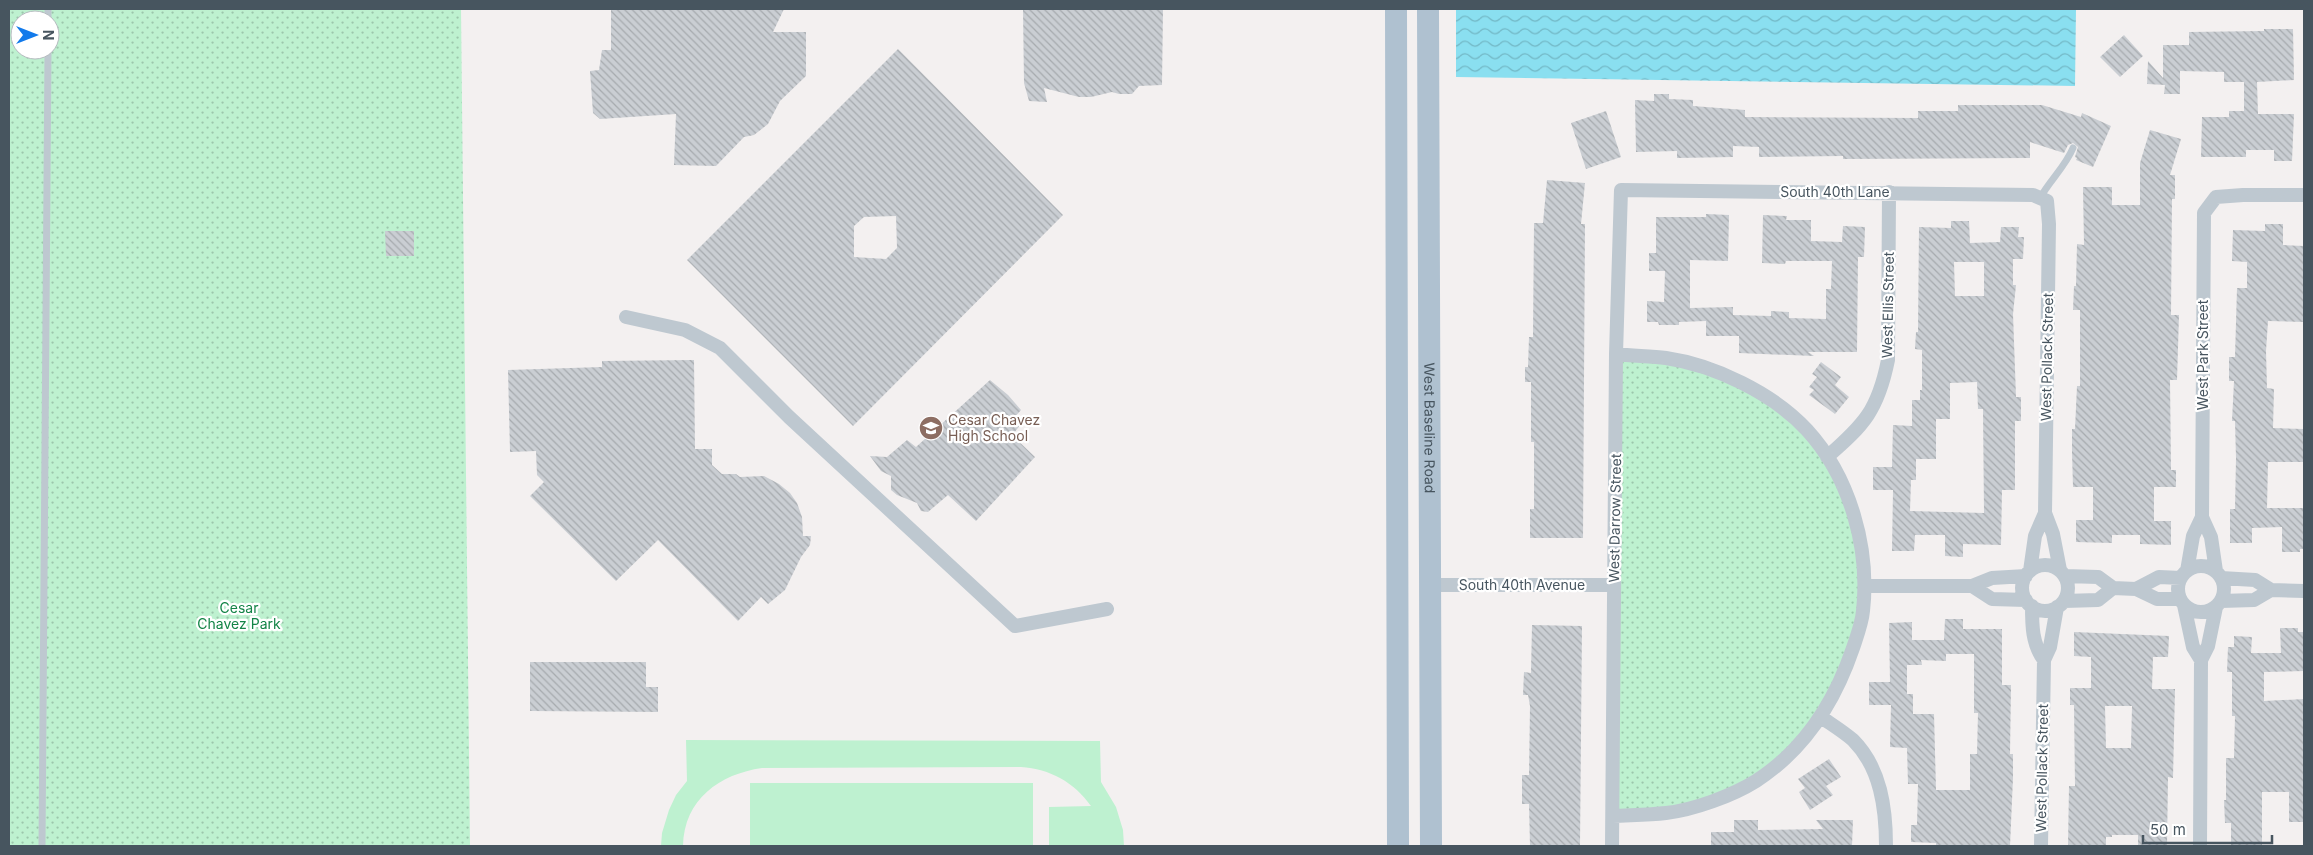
<svg xmlns="http://www.w3.org/2000/svg" width="2313" height="855" font-family="Inter,sans-serif">
	<defs>
		<pattern id="park-dots" width="8" height="8" patternUnits="userSpaceOnUse" patternTransform="scale(1.25)"><rect width="8" height="8" fill="#bef1d0"/><path d="M2 2h.1M6 6h.1" fill="none" stroke="#9cc6ac" stroke-width="1.8" stroke-linecap="round"/></pattern>
		<pattern id="water-waves" width="16" height="10" patternUnits="userSpaceOnUse" patternTransform="scale(1.25)"><rect width="16" height="10" fill="#8adff0"/><path d="M0 5q4-4 8 0t8 0" fill="none" stroke="#73b8c6"/></pattern>
		<pattern id="building-back-hatch" width="6" height="6" patternUnits="userSpaceOnUse" patternTransform="scale(1.25)"><rect width="6" height="6" fill="#caced3"/><path d="M-1 5l2 2M0 0l6 6M5-1l2 2" fill="none" stroke="#a6aaae"/></pattern>
	</defs>
	<rect width="100%" height="100%" fill="#f3f0f0"/>
	<path fill="#bef1d0" d="M 686,740 L 1100,741 L 1101,782 L 1116,807 L 1123,830 L 1124,846 L 1049,846 L 1049,807 L 1091,806 C 1074,782 1050,769 1021,767 L 762,768 C 720,774 684,799 683,846 L 661,846 L 662,833 L 669,810 L 676,795 L 687,781 Z
		M 750,783 L 1033,783 L 1033,846 L 750,846 Z"/>
	<path fill="url(#park-dots)" fill-rule="evenodd" d="M 9,9 L 461,9 L 470,846 L 9,846 ZM 20,20 L 50,20 L 50,50 L 20,50 Z
		M 1616,354 L 1726,374 L 1806,429 L 1847,496 L 1865,586 L 1844,674 L 1793,750 L 1712,801 L 1613,816 Z"/>
	<path fill="url(#water-waves)" d="M 1456,9 L 2076,9 L 2075,86 L 1456,77 Z"/>
	<path fill="url(#building-back-hatch)" fill-rule="evenodd" d="M 611,9 L 784,9 L 773,32 L 806,32 L 806,76 L 780,101 L 768,124 L 754,135 L 744,137 L 716,166 L 674,165 L 676,114 L 600,119 L 593,113 L 590,71 L 599,70 L 602,50 L 611,50 Z
		M 1023,9 L 1163,9 L 1162,85 L 1139,86 L 1132,94 L 1119,94 L 1112,92 L 1091,97 L 1079,97 L 1044,88 L 1047,102 L 1029,101 L 1024,83 Z
		M 2264,29 L 2293,29 L 2294,80 L 2257,82 L 2258,114 L 2294,114 L 2292,161 L 2274,161 L 2274,150 L 2246,150 L 2246,157 L 2201,157 L 2202,117 L 2229,117 L 2229,111 L 2244,111 L 2244,82 L 2224,82 L 2224,72 L 2180,71 L 2180,94 L 2164,94 L 2165,85 L 2147,84 L 2148,61 L 2163,78 L 2163,45 L 2189,45 L 2189,32 L 2264,31 Z
		M 2124,35 L 2143,56 L 2120,77 L 2100,57 Z
		M 898,49 L 1063,215 L 853,426 L 687,260 ZM 896,216 L 897,248 L 886,259 L 854,257 L 854,226 L 864,217 Z
		M 1654,94 L 1669,94 L 1669,99 L 1693,100 L 1693,106 L 1745,110 L 1745,117 L 1918,118 L 1918,111 L 1958,111 L 1958,105 L 2042,105 L 2081,117 L 2082,113 L 2111,126 L 2093,167 L 2076,160 L 2077,158 L 2075,157 L 2078,147 L 2073,143 L 2068,145 L 2064,153 L 2030,142 L 2030,158 L 1843,159 L 1843,156 L 1759,157 L 1759,147 L 1733,146 L 1733,157 L 1677,158 L 1677,151 L 1636,152 L 1635,100 L 1654,101 Z
		M 1606,111 L 1621,157 L 1586,169 L 1571,123 Z
		M 2150,130 L 2181,139 L 2170,175 L 2175,175 L 2175,199 L 2172,199 L 2171,315 L 2179,315 L 2177,380 L 2170,380 L 2171,470 L 2176,470 L 2176,487 L 2154,487 L 2154,521 L 2171,521 L 2171,545 L 2140,544 L 2140,535 L 2112,535 L 2112,543 L 2076,542 L 2076,520 L 2093,520 L 2093,487 L 2073,487 L 2072,452 L 2072,429 L 2075,429 L 2077,386 L 2080,386 L 2080,310 L 2073,310 L 2074,286 L 2076,286 L 2077,244 L 2084,245 L 2083,187 L 2112,187 L 2112,205 L 2140,205 L 2140,163 Z
		M 1547,180 L 1585,183 L 1581,224 L 1585,224 L 1583,538 L 1530,538 L 1530,509 L 1534,509 L 1534,442 L 1531,442 L 1531,382 L 1525,382 L 1525,367 L 1528,367 L 1529,337 L 1533,337 L 1534,223 L 1543,223 Z
		M 1706,214 L 1729,215 L 1728,261 L 1690,260 L 1690,308 L 1733,307 L 1733,315 L 1771,316 L 1771,311 L 1789,312 L 1789,318 L 1826,319 L 1826,289 L 1831,289 L 1832,261 L 1786,261 L 1785,264 L 1762,263 L 1763,215 L 1787,216 L 1786,220 L 1811,220 L 1811,241 L 1842,242 L 1843,226 L 1865,227 L 1864,257 L 1858,257 L 1857,352 L 1808,352 L 1814,356 L 1739,353 L 1739,336 L 1706,336 L 1706,321 L 1679,322 L 1679,325 L 1659,325 L 1658,322 L 1647,322 L 1647,301 L 1664,302 L 1665,271 L 1649,271 L 1649,253 L 1656,253 L 1656,217 L 1706,217 Z
		M 1951,221 L 1969,221 L 1970,243 L 2000,242 L 2001,227 L 2019,227 L 2018,237 L 2024,237 L 2023,259 L 2013,259 L 2013,285 L 2016,285 L 2013,314 L 2016,397 L 2021,397 L 2021,421 L 2015,421 L 2015,490 L 2002,490 L 2001,545 L 1963,544 L 1963,557 L 1945,556 L 1945,535 L 1915,535 L 1914,551 L 1892,551 L 1893,490 L 1873,490 L 1873,467 L 1892,467 L 1893,425 L 1912,426 L 1912,400 L 1920,400 L 1920,390 L 1922,390 L 1922,350 L 1915,349 L 1916,332 L 1918,332 L 1919,227 L 1951,228 ZM 1954,262 L 1984,262 L 1984,296 L 1955,296 ZM 1977,382 L 1978,409 L 1983,409 L 1984,513 L 1910,511 L 1911,480 L 1916,480 L 1916,459 L 1936,459 L 1936,419 L 1950,419 L 1950,383 Z
		M 2265,224 L 2283,224 L 2283,245 L 2304,246 L 2304,322 L 2268,321 L 2266,351 L 2267,388 L 2274,389 L 2273,428 L 2304,429 L 2304,462 L 2268,462 L 2267,508 L 2304,508 L 2304,549 L 2300,549 L 2300,552 L 2282,552 L 2282,527 L 2252,528 L 2252,543 L 2230,543 L 2230,509 L 2235,509 L 2236,458 L 2235,421 L 2232,421 L 2234,381 L 2229,381 L 2229,357 L 2235,357 L 2237,288 L 2247,288 L 2247,262 L 2232,261 L 2233,230 L 2265,231 Z
		M 385,231 L 414,231 L 414,256 L 386,256 Z
		M 694,360 L 695,449 L 712,449 L 712,465 L 722,474 L 736,474 L 740,477 L 764,476 L 779,484 L 790,493 L 797,503 L 802,517 L 803,536 L 811,536 L 810,545 L 801,557 L 785,590 L 768,604 L 761,597 L 738,621 L 658,540 L 616,581 L 530,496 L 544,482 L 537,475 L 536,451 L 510,452 L 508,370 L 602,367 L 602,361 Z
		M 1821,362 L 1841,377 L 1835,385 L 1849,397 L 1835,414 L 1809,395 L 1814,390 L 1809,387 L 1817,377 L 1812,374 Z
		M 990,380 L 1008,395 L 1021,410 L 1015,417 L 1023,422 L 1012,435 L 1035,457 L 976,521 L 948,495 L 928,512 L 921,511 L 917,503 L 897,495 L 891,490 L 891,476 L 881,471 L 870,456 L 887,457 L 907,440 L 916,447 Z
		M 1945,619 L 1963,619 L 1963,629 L 2002,629 L 2002,685 L 2011,685 L 2010,754 L 2013,754 L 2013,778 L 2010,846 L 1936,846 L 1936,843 L 1911,842 L 1911,825 L 1917,825 L 1918,784 L 1908,784 L 1907,748 L 1890,747 L 1891,705 L 1869,705 L 1869,682 L 1890,682 L 1889,623 L 1912,622 L 1912,640 L 1944,640 ZM 1946,654 L 1974,654 L 1974,713 L 1978,713 L 1977,754 L 1970,754 L 1970,790 L 1936,790 L 1934,714 L 1913,714 L 1913,694 L 1907,694 L 1907,665 L 1922,665 L 1921,660 L 1946,661 Z
		M 1532,625 L 1582,626 L 1580,846 L 1530,846 L 1529,804 L 1522,804 L 1522,775 L 1529,775 L 1530,706 L 1528,695 L 1523,695 L 1524,672 L 1531,673 Z
		M 2280,628 L 2298,628 L 2298,632 L 2304,632 L 2304,671 L 2264,672 L 2264,701 L 2304,699 L 2304,822 L 2289,822 L 2289,792 L 2262,792 L 2262,846 L 2231,846 L 2231,823 L 2225,823 L 2224,800 L 2226,800 L 2226,758 L 2234,758 L 2235,716 L 2232,716 L 2232,672 L 2227,672 L 2228,647 L 2234,647 L 2234,636 L 2252,637 L 2251,653 L 2281,653 Z
		M 2074,632 L 2169,636 L 2168,657 L 2153,657 L 2152,689 L 2175,689 L 2173,778 L 2168,777 L 2167,846 L 2138,846 L 2138,835 L 2112,835 L 2112,837 L 2106,837 L 2106,846 L 2068,846 L 2069,786 L 2075,786 L 2074,705 L 2070,705 L 2070,688 L 2091,688 L 2091,657 L 2074,656 ZM 2105,706 L 2132,706 L 2131,748 L 2106,748 Z
		M 530,662 L 646,662 L 646,687 L 658,687 L 658,712 L 530,711 Z
		M 1829,759 L 1841,777 L 1826,786 L 1833,795 L 1810,810 L 1799,792 L 1805,788 L 1798,779 Z
		M 1734,820 L 1758,820 L 1758,830 L 1823,829 L 1816,820 L 1853,820 L 1852,846 L 1711,846 L 1711,832 L 1734,832 Z"/>
	<g fill="none" stroke-linecap="round" stroke-linejoin="round">
		<path stroke="#bec8d0" stroke-width="7" d="M 48,20 L 48,9
			M 2040,198 C 2050,180 2065,167 2073,148
			M 42,846 L 48,50"/>
		<path stroke="#bec8d0" stroke-width="14" d="M 626,317 L 685,330 L 720,348 L 789,417 L 1015,626 L 1107,609
			M 1827,457 C 1864,425 1878,410 1888,360 L 1889,192
			M 2202,517 L 2211,537 L 2216,571
			M2022 588a23 23 0 1 1 46 0a23 23 0 1 1-46 0Z
			M2178 589a23 23 0 1 1 46 0a23 23 0 1 1-46 0Z
			M 2030,571 L 2035,536 L 2045,513
			M 2187,571 L 2193,536 L 2202,517 L 2204,213 L 2216,197 L 2243,195 L 2304,195
			M 2065,576 L 2098,577 L 2113,588 L 2136,589 L 2157,599 L 2180,599
			M 2221,578 L 2255,580 L 2271,590 L 2304,591
			M 1430,585 L 1614,585
			M 1865,586 L 1972,586 L 1992,578 L 2026,576
			M 1972,586 L 1992,599 L 2026,600
			M 2136,589 L 2159,577 L 2181,578
			M 2064,601 L 2098,600 L 2113,588
			M 2221,601 L 2254,600 L 2271,590
			M 2184,605 L 2193,647 L 2201,660
			M 2032,606 C 2032,625 2032,644 2044,660
			M 1821,717 C 1831,724 1844,732 1853,740 C 1881,768 1886,809 1886,846
			M 1613,816 C 1630,815 1648,815 1666,813 C 1693,810 1732,796 1756,781 C 1804,750 1835,701 1853,648 C 1857,636 1862,623 1863,611 C 1870,548 1850,477 1807,430 C 1773,393 1714,365 1666,358 C 1650,356 1633,356 1616,354
			M 1612,846 L 1616,354 L 1621,190 L 2033,195 L 2047,201 L 2049,224 L 2045,513 L 2053,534 L 2060,570
			M 2041,846 L 2044,660 L 2050,647 L 2057,607
			M 2200,846 L 2201,660 L 2208,646 L 2216,607"/>
		<g stroke="#afc1d0" stroke-width="22">
			<path d="M 1396,9 L 1398,846"/>
			<path id="s1" d="M 1428,9 L 1431,846"/>
		</g>
	</g>
	<defs>
		<g id="school-disc" transform="scale(1.25)"><circle r="9.5" fill="#8d6e63" stroke="#fff"/><path d="M0-5L7-2L0 1L-7-2ZM-4 1L0 2.5L4 1V4Q0 6-4 4Z" fill="#fff"/></g>
	</defs>
	<g fill-rule="evenodd">
		<use href="#school-disc" x="931" y="428"/>
	</g>
	<g text-anchor="middle" stroke-width="4.5" stroke-linejoin="round" paint-order="stroke">
		<g font-size="14" fill="#47555f" stroke="#fff">
			<text x="1835" y="197">South 40th Lane</text>
			<text transform="translate(1888 305) rotate(-89)" y="5">West Ellis Street</text>
			<text transform="translate(2203 355) rotate(-90)" y="5">West Park Street</text>
			<text transform="translate(2047 357) rotate(-89)" y="5">West Pollack Street</text>
			<text dy="5" stroke="none"><textPath href="#s1" startOffset="419">West Baseline Road</textPath></text>
			<text transform="translate(1615 518) rotate(-89)" y="5">West Darrow Street</text>
			<text x="1522" y="590">South 40th Avenue</text>
			<text transform="translate(2042 768) rotate(-89)" y="5">West Pollack Street</text>
		</g>
		<g font-size="14" fill="#785e54" stroke="#fff" text-anchor="start">
			<text x="948" y="425">Cesar Chavez<tspan x="948" dy="16">High School</tspan></text>
		</g>
		<g font-size="14" fill="#148447" stroke="#fff">
			<text x="239" y="613">Cesar<tspan x="239" dy="16">Chavez Park</tspan></text>
		</g>
	</g>
	<rect width="2313" height="855" fill="none" stroke="#47555f" stroke-width="20"/>
	<g transform="translate(35 35) rotate(90)"><circle r="24" fill="#ffffff" stroke="#b5bbbf"/>
	<path d="M0-4L9 19L0 12L-9 19Z" fill="#127aeb"/>
	<text y="-8" font-size="14" font-weight="bold" text-anchor="middle" fill="#47555f">N</text>
	</g>
	<path d="M2143 835v8h129v-8" fill="none" stroke="#47555f" stroke-width="2.5"/>
	<text x="2150" y="835" font-size="15" fill="#47555f" stroke="#ffffff" stroke-width="4" paint-order="stroke">50 m</text>
</svg>
